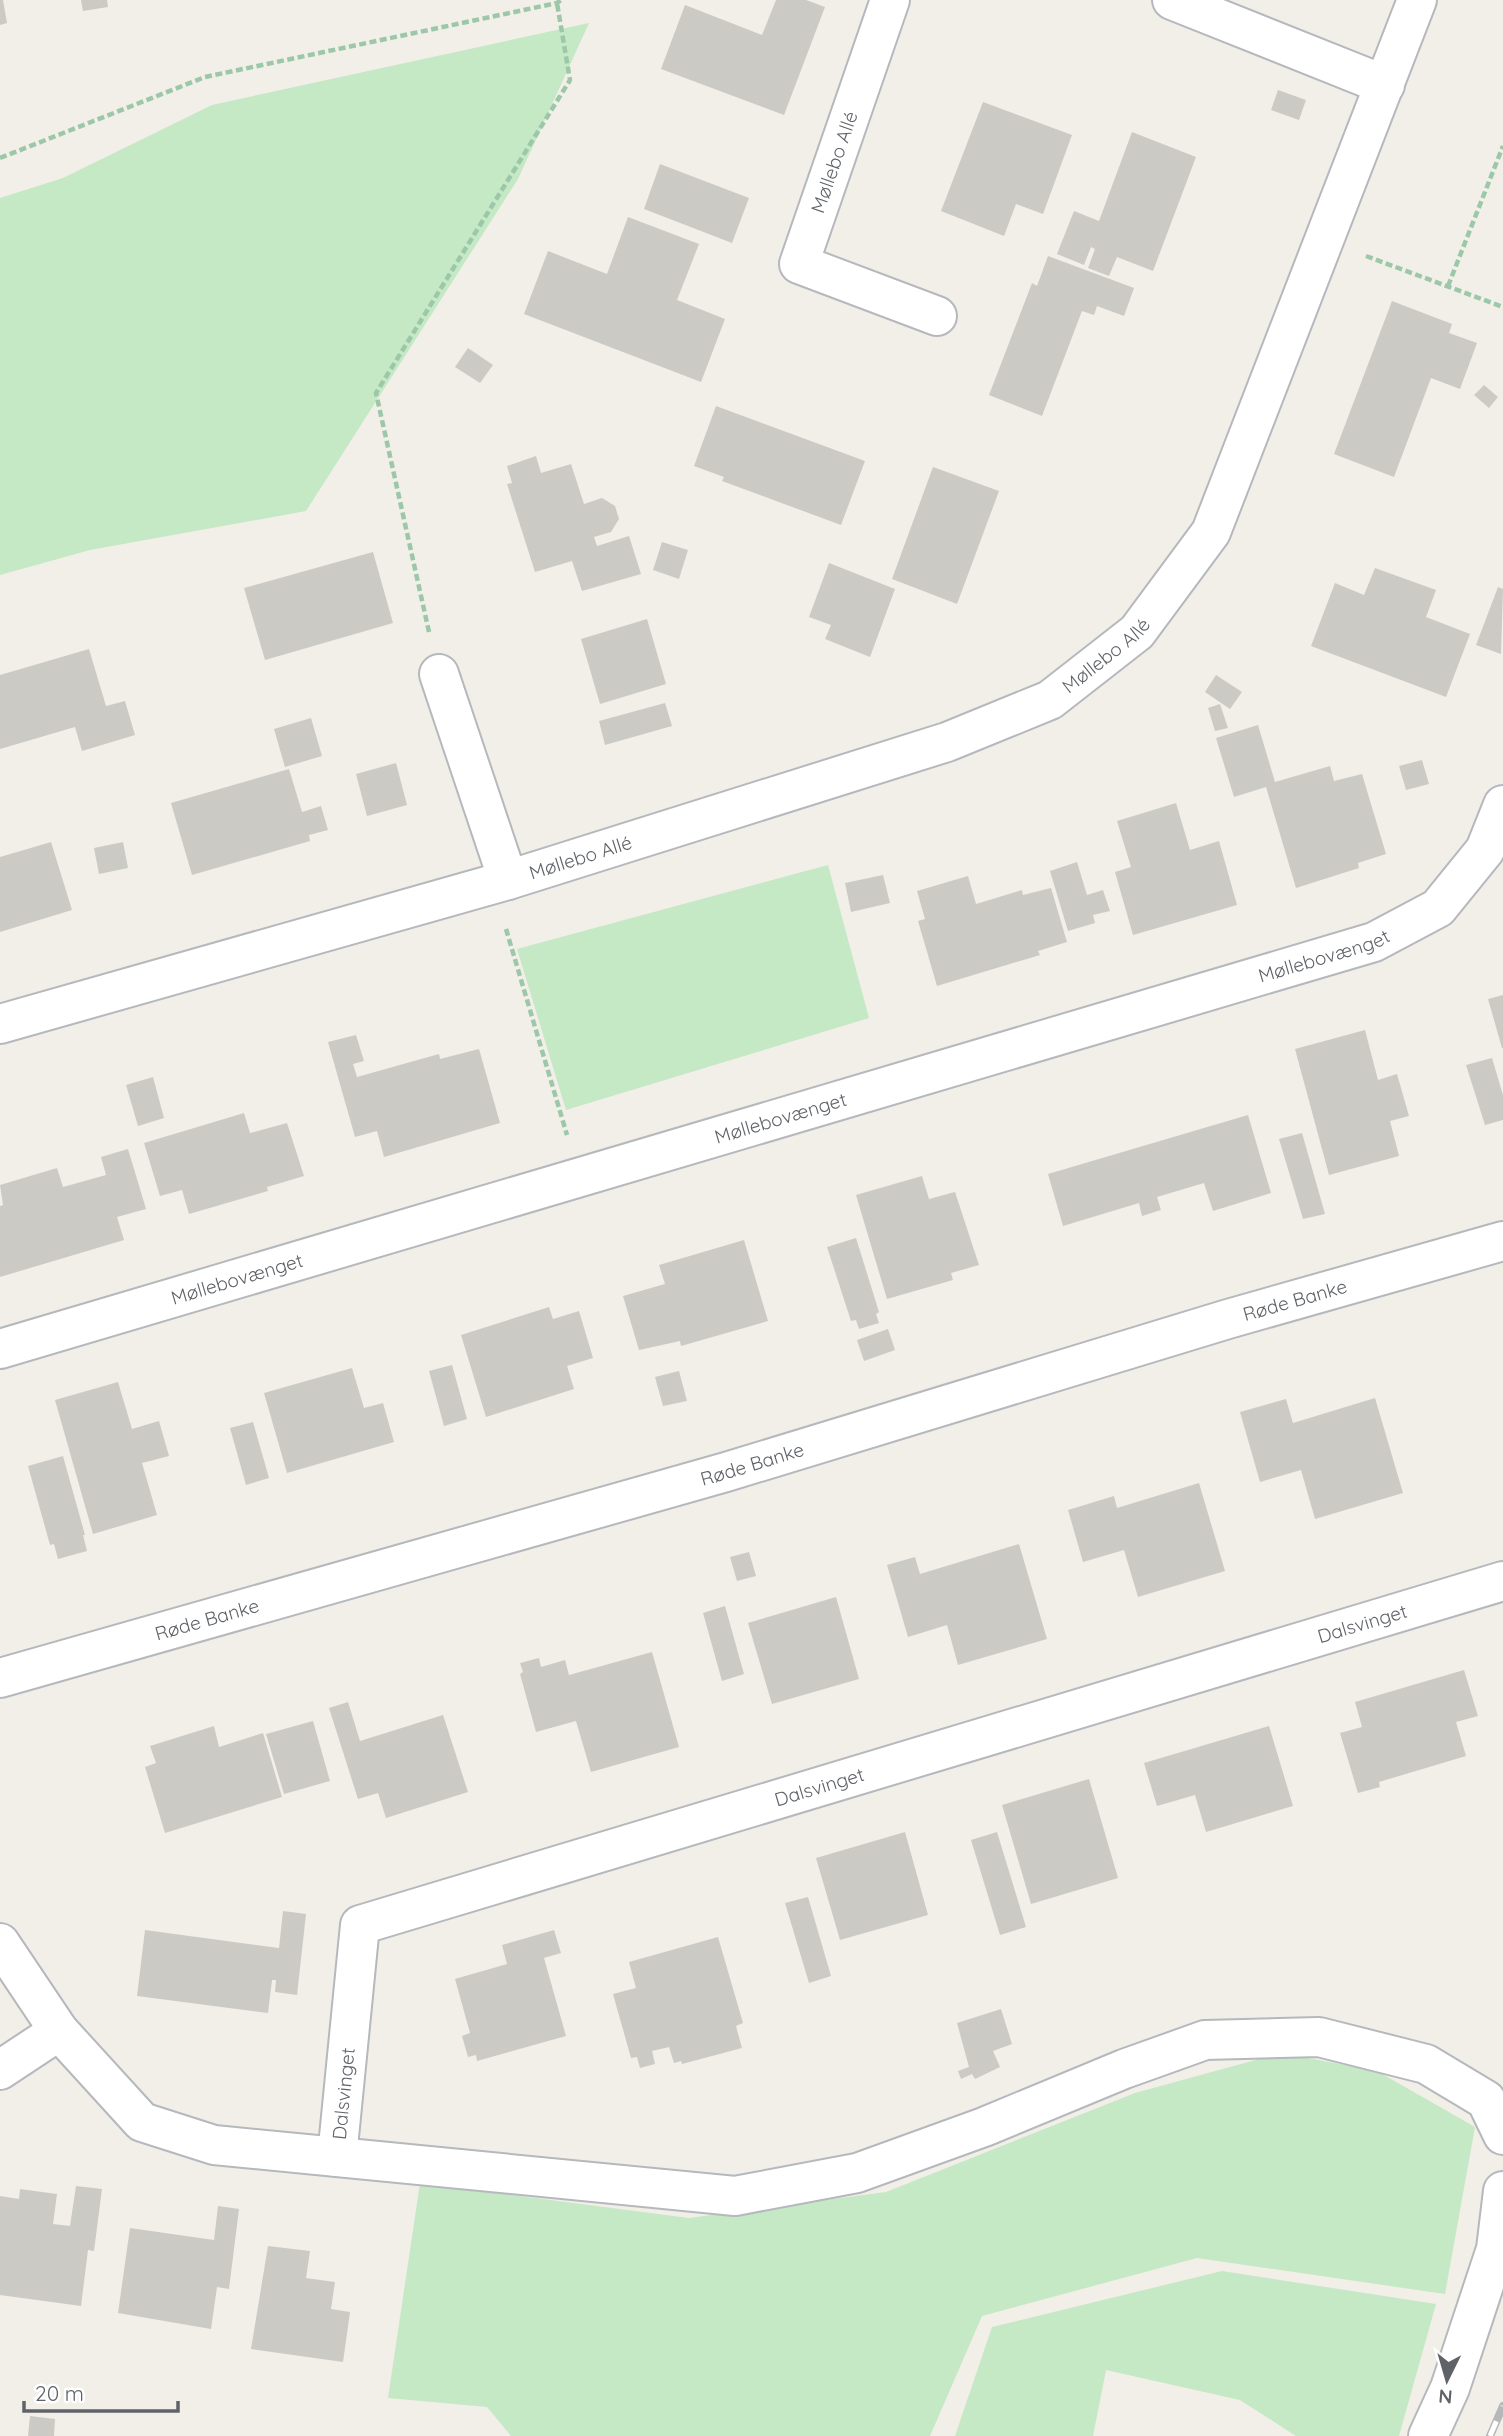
<svg xmlns="http://www.w3.org/2000/svg" width="1503" height="2436" font-family="Quicksand,sans-serif">
	<rect width="100%" height="100%" fill="#f1efe8"/>
	<path fill="#c5e8c5" d="M 589,23 L 518,179 L 306,511 L 90,550 L 0,575 L 0,198 L 63,178 L 212,105 Z
		M 828,865 L 869,1018 L 566,1110 L 517,949 Z
		M 1281,2053 L 1377,2071 L 1475,2127 L 1445,2294 L 1197,2258 L 982,2316 L 930,2436 L 511,2436 L 487,2407 L 388,2398 L 420,2183 L 689,2218 L 886,2192 L 1135,2093 Z
		M 1222,2271 L 1436,2304 L 1399,2436 L 1296,2436 L 1240,2400 L 1106,2370 L 1093,2436 L 955,2436 L 992,2327 Z"/>
	<path fill="#cccac5" d="M 0,0 L 3,0 L 7,23 L 0,25 Z
		M 81,0 L 107,0 L 108,7 L 83,11 Z
		M 776,0 L 806,0 L 825,7 L 784,115 L 661,69 L 685,5 L 762,35 Z
		M 1278,90 L 1306,100 L 1299,120 L 1271,110 Z
		M 983,102 L 1072,135 L 1043,214 L 1016,204 L 1004,236 L 941,211 Z
		M 1132,132 L 1196,157 L 1153,271 L 1117,257 L 1109,276 L 1088,268 L 1095,249 L 1091,247 L 1084,265 L 1057,254 L 1074,211 L 1099,221 Z
		M 660,164 L 749,198 L 732,243 L 644,209 Z
		M 628,217 L 699,244 L 677,300 L 725,319 L 701,382 L 524,314 L 548,251 L 607,274 Z
		M 1048,256 L 1134,288 L 1124,316 L 1097,306 L 1094,315 L 1082,311 L 1042,416 L 989,395 L 1032,283 L 1037,286 Z
		M 1392,301 L 1452,324 L 1449,333 L 1477,343 L 1460,389 L 1431,378 L 1394,477 L 1334,454 Z
		M 468,348 L 493,365 L 480,383 L 455,367 Z
		M 1484,385 L 1498,397 L 1489,408 L 1474,395 Z
		M 716,406 L 865,461 L 841,525 L 722,481 L 724,477 L 694,466 Z
		M 536,456 L 541,473 L 571,464 L 584,504 L 602,498 L 615,506 L 619,519 L 611,532 L 594,537 L 597,546 L 629,536 L 641,574 L 582,591 L 572,561 L 535,572 L 507,484 L 512,483 L 507,466 Z
		M 933,467 L 999,491 L 957,604 L 892,579 Z
		M 662,542 L 688,550 L 679,579 L 653,570 Z
		M 373,552 L 393,623 L 265,660 L 244,588 Z
		M 829,563 L 895,589 L 870,657 L 825,639 L 831,625 L 809,617 Z
		M 1375,568 L 1436,590 L 1426,617 L 1470,634 L 1446,697 L 1311,646 L 1335,583 L 1364,595 Z
		M 1498,587 L 1503,589 L 1501,654 L 1476,645 Z
		M 647,619 L 666,684 L 600,704 L 581,639 Z
		M 89,649 L 106,706 L 125,701 L 135,735 L 82,751 L 75,727 L 0,749 L 0,675 Z
		M 1216,675 L 1242,692 L 1230,709 L 1205,692 Z
		M 665,703 L 672,726 L 605,745 L 599,721 Z
		M 1220,704 L 1228,728 L 1215,731 L 1208,708 Z
		M 311,718 L 322,756 L 285,767 L 274,729 Z
		M 1258,725 L 1275,782 L 1330,766 L 1334,781 L 1362,774 L 1386,854 L 1358,863 L 1359,868 L 1296,888 L 1266,787 L 1234,797 L 1216,738 Z
		M 1422,760 L 1429,784 L 1406,790 L 1399,766 Z
		M 396,763 L 407,805 L 367,816 L 356,774 Z
		M 289,769 L 302,812 L 321,806 L 328,830 L 309,835 L 310,841 L 192,875 L 171,803 Z
		M 1176,803 L 1190,850 L 1219,841 L 1237,905 L 1133,935 L 1115,872 L 1131,867 L 1117,821 Z
		M 51,842 L 72,910 L 0,932 L 0,857 Z
		M 123,842 L 128,868 L 99,874 L 94,848 Z
		M 1077,862 L 1087,895 L 1103,890 L 1110,911 L 1093,915 L 1095,923 L 1068,931 L 1050,871 Z
		M 883,875 L 890,903 L 851,912 L 845,883 Z
		M 968,876 L 976,904 L 1022,890 L 1023,895 L 1051,888 L 1067,942 L 1038,951 L 1040,955 L 937,986 L 918,921 L 925,919 L 917,891 Z
		M 1503,995 L 1503,1048 L 1502,1048 L 1488,999 Z
		M 1365,1030 L 1378,1080 L 1397,1074 L 1409,1116 L 1390,1121 L 1399,1156 L 1329,1175 L 1295,1049 Z
		M 356,1035 L 364,1061 L 353,1064 L 357,1077 L 439,1054 L 440,1059 L 479,1049 L 500,1123 L 384,1157 L 377,1131 L 355,1137 L 328,1042 Z
		M 1492,1058 L 1503,1095 L 1503,1120 L 1485,1125 L 1466,1065 Z
		M 153,1077 L 164,1118 L 138,1126 L 126,1085 Z
		M 244,1113 L 250,1133 L 287,1123 L 304,1176 L 267,1187 L 268,1191 L 189,1214 L 182,1190 L 160,1196 L 144,1143 Z
		M 1248,1115 L 1271,1193 L 1213,1211 L 1204,1183 L 1157,1197 L 1161,1210 L 1142,1216 L 1139,1203 L 1063,1226 L 1048,1174 Z
		M 1302,1133 L 1325,1214 L 1303,1219 L 1279,1139 Z
		M 128,1149 L 146,1209 L 117,1217 L 124,1240 L 0,1277 L 0,1206 L 3,1205 L 0,1185 L 57,1168 L 63,1187 L 106,1175 L 101,1157 Z
		M 922,1176 L 929,1199 L 955,1192 L 979,1265 L 951,1273 L 953,1280 L 887,1299 L 856,1195 Z
		M 856,1238 L 879,1312 L 876,1314 L 879,1323 L 859,1329 L 856,1320 L 851,1321 L 827,1247 Z
		M 744,1240 L 768,1321 L 681,1346 L 680,1341 L 639,1350 L 623,1296 L 665,1284 L 659,1265 Z
		M 549,1307 L 553,1319 L 579,1311 L 593,1358 L 567,1366 L 574,1389 L 486,1417 L 461,1335 Z
		M 888,1329 L 895,1350 L 864,1361 L 857,1340 Z
		M 452,1365 L 467,1419 L 444,1426 L 429,1371 Z
		M 352,1368 L 364,1408 L 383,1403 L 394,1442 L 287,1473 L 264,1393 Z
		M 679,1371 L 687,1401 L 663,1406 L 655,1377 Z
		M 118,1382 L 132,1429 L 159,1421 L 169,1456 L 142,1463 L 157,1515 L 93,1534 L 55,1400 Z
		M 1375,1398 L 1403,1493 L 1315,1519 L 1301,1470 L 1260,1482 L 1240,1412 L 1286,1399 L 1293,1423 Z
		M 253,1422 L 269,1478 L 246,1485 L 230,1428 Z
		M 63,1456 L 85,1535 L 83,1535 L 87,1551 L 58,1559 L 54,1544 L 50,1545 L 28,1466 Z
		M 1199,1483 L 1225,1571 L 1138,1597 L 1124,1550 L 1083,1562 L 1068,1510 L 1114,1496 L 1117,1508 Z
		M 1019,1544 L 1047,1639 L 958,1665 L 947,1625 L 908,1637 L 887,1565 L 915,1557 L 920,1574 Z
		M 749,1552 L 756,1576 L 737,1581 L 730,1557 Z
		M 836,1597 L 859,1679 L 772,1704 L 748,1623 Z
		M 725,1606 L 744,1674 L 722,1681 L 703,1613 Z
		M 652,1652 L 679,1747 L 591,1772 L 576,1721 L 536,1732 L 520,1674 L 523,1672 L 520,1663 L 539,1658 L 541,1667 L 565,1660 L 569,1675 Z
		M 1464,1670 L 1478,1716 L 1456,1722 L 1466,1756 L 1379,1782 L 1380,1787 L 1358,1793 L 1340,1733 L 1362,1727 L 1355,1702 Z
		M 348,1702 L 360,1741 L 443,1715 L 468,1792 L 386,1818 L 378,1793 L 358,1799 L 329,1708 Z
		M 313,1721 L 330,1781 L 284,1794 L 266,1734 Z
		M 214,1726 L 219,1747 L 263,1733 L 282,1797 L 165,1833 L 145,1767 L 156,1763 L 150,1746 Z
		M 1269,1726 L 1293,1806 L 1206,1832 L 1195,1795 L 1157,1806 L 1144,1763 Z
		M 1089,1779 L 1118,1878 L 1031,1904 L 1002,1805 Z
		M 905,1832 L 928,1915 L 840,1940 L 816,1858 Z
		M 997,1832 L 1026,1927 L 1000,1935 L 971,1840 Z
		M 808,1897 L 831,1976 L 809,1983 L 785,1903 Z
		M 283,1911 L 306,1914 L 297,1995 L 275,1992 L 276,1980 L 272,1980 L 268,2013 L 137,1996 L 145,1930 L 279,1948 Z
		M 554,1930 L 561,1953 L 544,1958 L 566,2036 L 477,2061 L 476,2055 L 468,2057 L 462,2036 L 470,2033 L 455,1979 L 507,1964 L 502,1945 Z
		M 718,1937 L 743,2023 L 736,2026 L 742,2048 L 682,2064 L 681,2061 L 674,2063 L 669,2047 L 652,2051 L 655,2064 L 640,2068 L 637,2057 L 631,2058 L 613,1994 L 636,1988 L 629,1962 Z
		M 1001,2009 L 1012,2044 L 993,2051 L 1000,2067 L 975,2079 L 972,2074 L 961,2079 L 958,2071 L 969,2067 L 957,2023 Z
		M 76,2186 L 102,2189 L 94,2251 L 88,2250 L 81,2306 L 0,2295 L 0,2196 L 19,2199 L 20,2189 L 57,2194 L 53,2224 L 70,2226 Z
		M 218,2206 L 239,2209 L 229,2289 L 217,2287 L 211,2329 L 118,2313 L 130,2228 L 214,2240 Z
		M 268,2246 L 310,2251 L 306,2278 L 335,2282 L 331,2309 L 350,2312 L 343,2362 L 251,2349 Z
		M 30,2416 L 55,2419 L 54,2436 L 28,2436 Z"/>
	<g fill="none" stroke-linecap="round" stroke-linejoin="round">
		<g stroke="#b5b8bc" stroke-width="42">
			<g id="minor">
				<path d="M 890,0 L 799,264 L 937,316"/>
				<path d="M 1172,0 L 1385,85"/>
				<path d="M 439,674 L 508,880"/>
				<path id="s1" d="M 0,1024 L 508,880 L 947,742 L 1050,700 L 1137,632 L 1211,532 L 1417,0"/>
				<path id="s2" d="M 0,1349 L 1374,942 L 1438,908 L 1485,850 L 1503,805"/>
				<path id="s3" d="M 0,1678 L 726,1472 L 1228,1319 L 1503,1241"/>
				<path id="s4" d="M 0,1943 L 59,2031 L 142,2122 L 214,2145 L 337,2157 L 360,1925 L 1503,1581"/>
				<path d="M 0,2070 L 59,2031"/>
				<path d="M 337,2157 L 735,2196 L 857,2173 L 984,2127 L 1124,2069 L 1205,2040 L 1319,2037 L 1426,2064 L 1486,2100 L 1503,2135"/>
				<path d="M 1428,2436 L 1450,2388 L 1496,2249 L 1503,2191"/>
			</g>
		</g>
		<path stroke="#9cc7a9" stroke-width="4.5" stroke-dasharray="7 3.5" stroke-linecap="butt" d="M 0,158 L 205,77 L 557,3 L 561,0
			M 1366,256 L 1503,307
			M 1448,286 L 1503,146
			M 429,632 L 376,393 L 570,80 L 557,3
			M 506,929 L 567,1135"/>
		<use href="#minor" stroke="#fff" stroke-width="38"/>
		<g stroke="#b6b7b8" stroke-width="8">
			<path id="rail" d="M 1490,2436 L 1503,2406"/>
		</g>
		<use href="#rail" stroke="#fff" stroke-width="5" stroke-dasharray="16" stroke-linecap="butt"/>
	</g>
	<g text-anchor="middle" stroke-width="5" stroke-linejoin="round" paint-order="stroke">
		<g font-size="19" fill="#5f6368" stroke="#fff">
			<text transform="translate(834 162) rotate(-71)" y="7">Møllebo Allé</text>
			<text dy="7" stroke="none"><textPath href="#s1" startOffset="1171">Møllebo Allé</textPath></text>
			<text dy="7" stroke="none"><textPath href="#s1" startOffset="604">Møllebo Allé</textPath></text>
			<text dy="7" stroke="none"><textPath href="#s2" startOffset="1381">Møllebovænget</textPath></text>
			<text dy="7" stroke="none"><textPath href="#s2" startOffset="814">Møllebovænget</textPath></text>
			<text dy="7" stroke="none"><textPath href="#s2" startOffset="247">Møllebovænget</textPath></text>
			<text dy="7" stroke="none"><textPath href="#s3" startOffset="1349">Røde Banke</textPath></text>
			<text dy="7" stroke="none"><textPath href="#s3" startOffset="782">Røde Banke</textPath></text>
			<text dy="7" stroke="none"><textPath href="#s3" startOffset="215">Røde Banke</textPath></text>
			<text dy="7" stroke="none"><textPath href="#s4" startOffset="1708">Dalsvinget</textPath></text>
			<text dy="7" stroke="none"><textPath href="#s4" startOffset="1141">Dalsvinget</textPath></text>
			<text dy="7" stroke="none"><textPath href="#s4" startOffset="492">Dalsvinget</textPath></text>
		</g>
	</g>
	<g transform="translate(1447 2380) rotate(185)" stroke="#ffffff" stroke-width="5" paint-order="stroke">
	<path d="M0-5L12 26L0 18L-12 26Z" fill="#5f6368"/>
	<text y="-10" font-size="19" font-weight="bold" text-anchor="middle" fill="#5f6368">N</text>
	</g>
	<path d="M24 2401v10h154v-10" fill="none" stroke="#5f6368" stroke-width="3.5"/>
	<text x="35" y="2401" font-size="21" fill="#5f6368" stroke="#ffffff" stroke-width="5" paint-order="stroke">20 m</text>
</svg>
